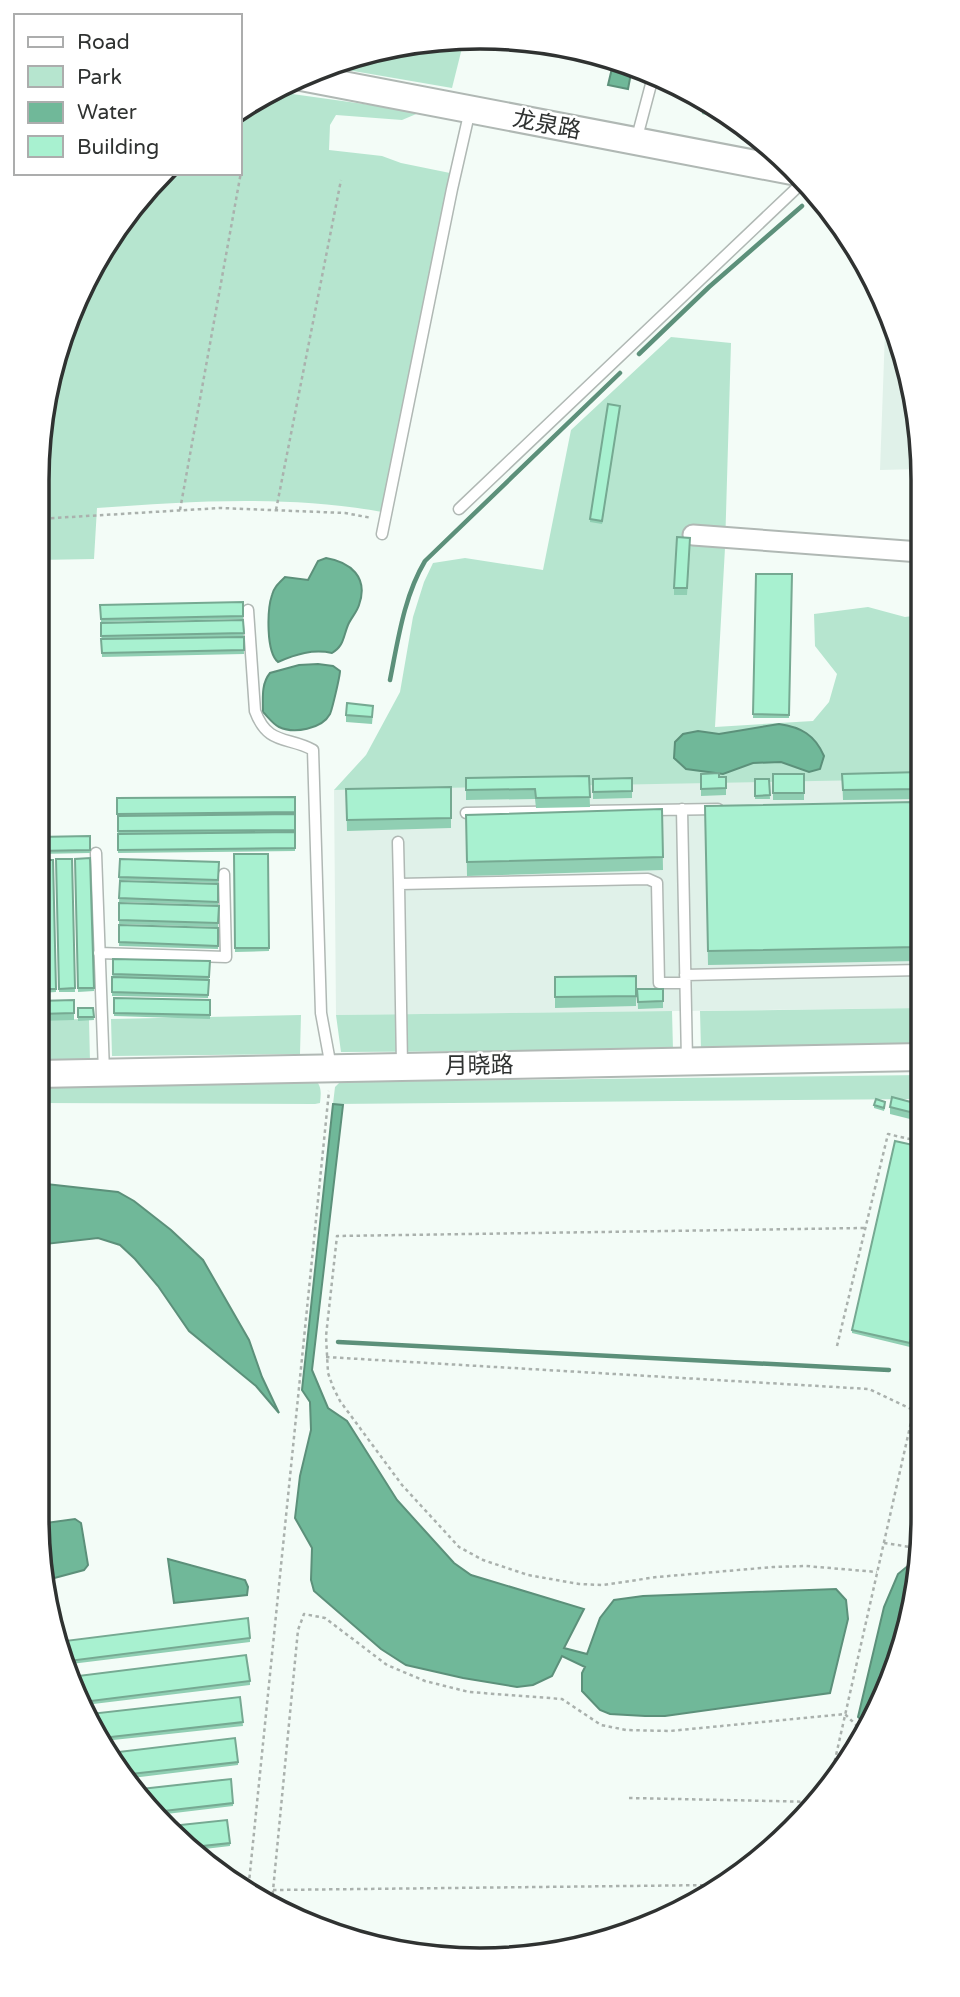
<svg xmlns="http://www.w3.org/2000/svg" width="960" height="1997" font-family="'Varela Round','Noto Sans SC',sans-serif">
	<rect width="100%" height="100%" fill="#f3fcf7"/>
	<path fill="#e0f1e9" d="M 886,304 L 890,311 L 919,422 L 920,469 L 880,470 Z
		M 921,778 L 921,1008 L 336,1015 L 334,790 Z"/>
	<path fill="#b6e5cf" d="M 464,40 L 452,88 L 330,67 Z
		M 278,92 L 421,112 L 402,120 L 336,115 L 330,125 L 329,150 L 382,156 L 401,163 L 450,173 L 382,512 C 288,495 192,501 97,508 L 94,559 L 37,560 L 37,480 L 71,310 L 162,173 L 240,173 L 240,118 Z
		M 671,337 L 731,343 L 725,548 L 715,727 L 813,721 L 829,702 L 837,674 L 815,646 L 814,614 L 868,607 L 905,617 L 920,615 L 921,779 L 334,790 L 366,755 L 400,692 L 413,617 L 424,582 L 433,563 L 465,558 L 543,570 L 571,430 Z
		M 921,1008 L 922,1047 L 701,1050 L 700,1011 Z
		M 672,1011 L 673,1050 L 341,1052 L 336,1015 Z
		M 301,1015 L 300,1054 L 112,1056 L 111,1019 Z
		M 89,1019 L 90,1062 L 37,1063 L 37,1020 Z
		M 922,1075 L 922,1099 L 333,1104 L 335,1087 L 340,1082 Z
		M 315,1080 C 322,1086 321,1093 320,1103 L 315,1104 L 37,1103 L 37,1085 Z"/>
	<path fill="#70b899" stroke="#5c907a" stroke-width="2" d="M 613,64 L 632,68 L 628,89 L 608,85 Z
		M 326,558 C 350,562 369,577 359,605 C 357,612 351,618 348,625 C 343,637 344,646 332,653 C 313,649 296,654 278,662 C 266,652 267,610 272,595 C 274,587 279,583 285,577 L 308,580 L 318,561 Z
		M 318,664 L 333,666 L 340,671 C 340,676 332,710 330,714 C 322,729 294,734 279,727 C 273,724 268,717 263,712 C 263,698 261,684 270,673 L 299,665 Z
		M 779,724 C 801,727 815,735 824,756 L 820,769 L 809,772 L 781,762 L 753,763 L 723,774 L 686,769 L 674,758 L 675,742 L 683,734 L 698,731 L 719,734 Z
		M 333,1104 L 343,1105 L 312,1370 L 328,1408 L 347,1421 L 397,1500 L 454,1563 L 471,1575 L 584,1609 L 564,1648 L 587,1654 L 600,1618 L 614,1600 L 643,1596 L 836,1589 L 846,1600 L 848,1619 L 830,1693 L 665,1716 L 645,1716 L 610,1714 L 600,1710 L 582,1691 L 582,1673 L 585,1667 L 562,1656 L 552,1676 L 533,1685 L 517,1687 L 463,1678 L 406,1665 L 381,1649 L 314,1591 L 311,1580 L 312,1548 L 295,1518 L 300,1476 L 311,1430 L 310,1402 L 302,1390 Z
		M 37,1183 L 118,1192 L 134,1201 L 171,1230 L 203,1260 L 249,1340 L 262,1377 L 279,1413 L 256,1386 L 189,1331 L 158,1286 L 135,1259 L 120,1245 L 98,1238 L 37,1245 Z
		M 75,1519 L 81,1523 L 88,1565 L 84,1570 L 47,1580 L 38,1524 Z
		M 168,1559 L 245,1580 L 248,1587 L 247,1595 L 174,1603 Z
		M 915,1560 L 889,1687 L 866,1724 L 858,1717 L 884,1607 L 898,1574 Z"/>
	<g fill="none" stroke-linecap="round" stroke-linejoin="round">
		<path stroke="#5c907a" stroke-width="4.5" d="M 639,354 L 709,287 L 802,206
			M 390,680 C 398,640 404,596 425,561 L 620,373
			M 338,1342 L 889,1370"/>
		<g stroke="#b0b8b4" stroke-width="13">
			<path id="lane" d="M 636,141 L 654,73
				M 459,509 L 803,182
				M 382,534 L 452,189 L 470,110
				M 248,610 L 255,711 C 268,746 288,736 313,750 L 321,1013 L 331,1067
				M 682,809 L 687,1061
				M 466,813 L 718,809
				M 398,842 L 399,884 L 648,879 L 657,883 L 659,983 L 685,983
				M 96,853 L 104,1072
				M 399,884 L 402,1065
				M 99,953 L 226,957 L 224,874
				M 685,975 L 921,970"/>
		</g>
		<g stroke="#b0b8b4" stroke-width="23">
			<path id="street" d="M 693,535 L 920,552"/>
		</g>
		<g stroke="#b0b8b4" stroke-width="30">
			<path id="secondary" d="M 301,77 L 792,171
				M 37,1074 L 922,1057"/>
		</g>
		<path stroke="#aab1ad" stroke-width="2.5" stroke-dasharray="3.5 3.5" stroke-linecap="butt" d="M 180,510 L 241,172
			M 276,510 L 341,180
			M 37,519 L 220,508 L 345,513 L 372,518
			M 864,1228 L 337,1236 L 326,1336 L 328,1373 L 333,1387 L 340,1401 L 402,1485 L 459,1547 L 483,1560 L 528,1575 L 579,1584 L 603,1585 L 657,1577 L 773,1567 L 806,1566 L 877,1572
			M 837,1346 L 888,1134 L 922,1142
			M 326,1357 L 869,1389 L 913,1410
			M 884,1543 L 917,1548
			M 830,1782 L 923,1369
			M 629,1798 L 818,1802
			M 273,1890 L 715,1885
			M 248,1892 L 329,1091
			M 272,1901 L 298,1630 L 304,1614 L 325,1618 L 387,1665 L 425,1681 L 469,1692 L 562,1699 L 601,1725 L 626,1730 L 670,1731 L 845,1714 L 862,1731"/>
		<use href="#lane" stroke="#fff" stroke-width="10"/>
		<use href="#street" stroke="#fff" stroke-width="19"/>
		<use href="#secondary" stroke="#fff" stroke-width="26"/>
	</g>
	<path fill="#90cfb3" d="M 702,107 L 720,111 L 718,118 L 702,114 Z
		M 620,409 L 602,524 L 590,522 L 590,519 Z
		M 690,545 L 687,595 L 674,595 L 674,588 Z
		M 756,574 L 792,574 L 789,718 L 753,718 Z
		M 243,602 L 243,619 L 101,622 L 100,605 Z
		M 243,620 L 244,654 L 102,657 L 101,623 Z
		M 373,713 L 372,724 L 346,722 L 346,715 Z
		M 921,772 L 921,799 L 843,800 L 842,774 Z
		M 701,774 L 719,777 L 726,777 L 726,795 L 701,796 Z
		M 773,774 L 804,774 L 804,800 L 773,800 Z
		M 589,776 L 590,807 L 536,808 L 535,799 L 466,800 L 466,778 Z
		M 632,778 L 632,798 L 593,799 L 593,779 Z
		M 755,779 L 769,779 L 770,799 L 755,799 Z
		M 451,787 L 451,828 L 347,831 L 346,789 Z
		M 295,797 L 295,851 L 118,853 L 117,798 Z
		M 915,802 L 917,961 L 708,965 L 705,806 Z
		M 662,809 L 663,870 L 467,876 L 466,815 Z
		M 90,836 L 90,853 L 37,854 L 37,837 Z
		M 234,854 L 268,854 L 269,951 L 235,952 Z
		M 90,858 L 94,991 L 78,992 L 75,859 Z
		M 56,859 L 72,859 L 75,992 L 59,992 Z
		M 120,859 L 219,862 L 218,883 L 119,880 Z
		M 37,860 L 53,860 L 56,992 L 40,993 Z
		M 120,881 L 218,884 L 218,905 L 119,902 Z
		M 119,903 L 219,906 L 218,927 L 119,924 Z
		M 119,925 L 218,928 L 218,949 L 119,946 Z
		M 113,959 L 210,961 L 208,998 L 112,996 Z
		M 636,976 L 636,1006 L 555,1008 L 555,977 Z
		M 637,989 L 663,989 L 663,1008 L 638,1009 Z
		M 114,998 L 210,1000 L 210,1019 L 114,1016 Z
		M 74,1000 L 74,1020 L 39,1021 L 38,1001 Z
		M 78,1008 L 93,1008 L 94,1020 L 78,1021 Z
		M 874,1105 L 885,1105 L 884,1111 L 874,1108 Z
		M 922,1105 L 922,1122 L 890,1114 L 890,1107 Z
		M 922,1147 L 910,1347 L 852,1333 L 852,1330 Z
		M 923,1516 L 921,1528 L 915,1526 L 915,1523 Z
		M 250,1638 L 250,1642 L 63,1665 L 60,1660 Z
		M 70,1677 L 250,1681 L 250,1685 L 85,1705 Z
		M 240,1697 L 243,1726 L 104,1741 L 90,1714 Z
		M 110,1753 L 238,1762 L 238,1765 L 124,1779 Z
		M 132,1790 L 233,1803 L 233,1806 L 158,1815 Z
		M 171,1826 L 230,1843 L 230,1846 L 196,1850 Z"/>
	<path fill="#a8f1d0" stroke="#76a992" stroke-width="2" d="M 704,102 L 718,110 L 718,111 L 702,107 Z
		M 608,404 L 620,406 L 602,521 L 590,519 Z
		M 677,537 L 690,538 L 687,588 L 674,588 Z
		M 756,574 L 792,574 L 789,715 L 753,714 Z
		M 243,602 L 243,616 L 101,619 L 100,605 Z
		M 243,620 L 244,633 L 101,636 L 101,623 Z
		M 244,637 L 244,650 L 102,653 L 101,639 Z
		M 347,703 L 373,706 L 372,717 L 346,715 Z
		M 921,772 L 921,789 L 843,790 L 842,774 Z
		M 719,773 L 719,777 L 726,777 L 726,788 L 701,789 L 701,774 Z
		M 773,774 L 804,774 L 804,793 L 773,793 Z
		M 589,776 L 590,797 L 536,798 L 535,789 L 466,790 L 466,778 Z
		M 632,778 L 632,791 L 593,792 L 593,779 Z
		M 755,779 L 769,779 L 770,795 L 755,796 Z
		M 451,787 L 451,818 L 347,820 L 346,789 Z
		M 295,797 L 295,812 L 117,814 L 117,798 Z
		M 915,802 L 917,947 L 708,951 L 705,806 Z
		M 662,809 L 663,857 L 467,862 L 466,815 Z
		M 295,814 L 295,830 L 118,831 L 118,816 Z
		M 295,832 L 295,848 L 118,850 L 118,834 Z
		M 90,836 L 90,850 L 37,851 L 37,837 Z
		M 234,854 L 268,854 L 269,948 L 235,948 Z
		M 90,858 L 94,988 L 78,988 L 75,859 Z
		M 56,859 L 72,859 L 75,988 L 59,989 Z
		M 120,859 L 219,862 L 218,880 L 119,877 Z
		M 37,860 L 53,860 L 56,989 L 40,989 Z
		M 120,881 L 218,884 L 218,902 L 119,898 Z
		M 119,903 L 219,906 L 218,923 L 119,920 Z
		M 119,925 L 218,928 L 218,946 L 119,942 Z
		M 113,959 L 210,961 L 209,977 L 113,974 Z
		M 636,976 L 636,996 L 555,997 L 555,977 Z
		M 112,977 L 209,980 L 208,995 L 112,992 Z
		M 637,989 L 663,989 L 663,1001 L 638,1002 Z
		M 114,998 L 210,1000 L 210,1015 L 114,1013 Z
		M 74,1000 L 74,1013 L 39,1014 L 38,1001 Z
		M 78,1008 L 93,1008 L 94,1017 L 78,1017 Z
		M 892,1097 L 922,1105 L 922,1115 L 890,1107 Z
		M 876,1099 L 885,1102 L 884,1108 L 874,1105 Z
		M 895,1141 L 922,1147 L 922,1291 L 910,1343 L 852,1330 Z
		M 918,1514 L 923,1516 L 922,1525 L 915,1523 Z
		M 248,1618 L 250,1638 L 61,1662 L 60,1660 L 57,1642 Z
		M 246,1655 L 250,1681 L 83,1702 L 70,1677 Z
		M 240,1697 L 243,1722 L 102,1738 L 90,1714 Z
		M 235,1738 L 238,1762 L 122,1775 L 110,1753 Z
		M 231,1779 L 233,1803 L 155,1812 L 132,1790 Z
		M 227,1820 L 230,1843 L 193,1847 L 171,1826 Z
		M 220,1861 L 221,1874 L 209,1862 Z"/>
	<g text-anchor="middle" stroke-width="5" stroke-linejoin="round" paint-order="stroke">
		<g font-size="23" fill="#2f3231" stroke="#fff">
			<text transform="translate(547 124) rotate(11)" y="8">龙泉路</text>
			<text transform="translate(479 1065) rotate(-1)" y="8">月晓路</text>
		</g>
	</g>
	<path d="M0 0H960V1997H0ZM480 49H480A431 431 0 0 1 911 480V1517A431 431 0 0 1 480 1948H480A431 431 0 0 1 49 1517V480A431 431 0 0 1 480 49Z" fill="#fff" fill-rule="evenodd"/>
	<path fill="none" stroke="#2f3231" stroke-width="3.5" d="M480 49H480A431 431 0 0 1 911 480V1517A431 431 0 0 1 480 1948H480A431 431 0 0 1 49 1517V480A431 431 0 0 1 480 49Z"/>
	<rect x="14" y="14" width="228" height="161" fill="#ffffff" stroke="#acadad" stroke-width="2"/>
	<rect x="28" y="37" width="35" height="10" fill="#ffffff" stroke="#acadad" stroke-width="2"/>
	<text x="77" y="49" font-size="21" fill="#2f3231">Road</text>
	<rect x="28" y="66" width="35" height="21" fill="#b6e5cf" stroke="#acadad" stroke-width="2"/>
	<text x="77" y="84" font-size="21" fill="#2f3231">Park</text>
	<rect x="28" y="102" width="35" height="21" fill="#70b899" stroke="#acadad" stroke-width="2"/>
	<text x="77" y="119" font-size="21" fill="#2f3231">Water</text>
	<rect x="28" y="136" width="35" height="21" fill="#a8f1d0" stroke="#acadad" stroke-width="2"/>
	<text x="77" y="154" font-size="21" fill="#2f3231">Building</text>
</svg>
